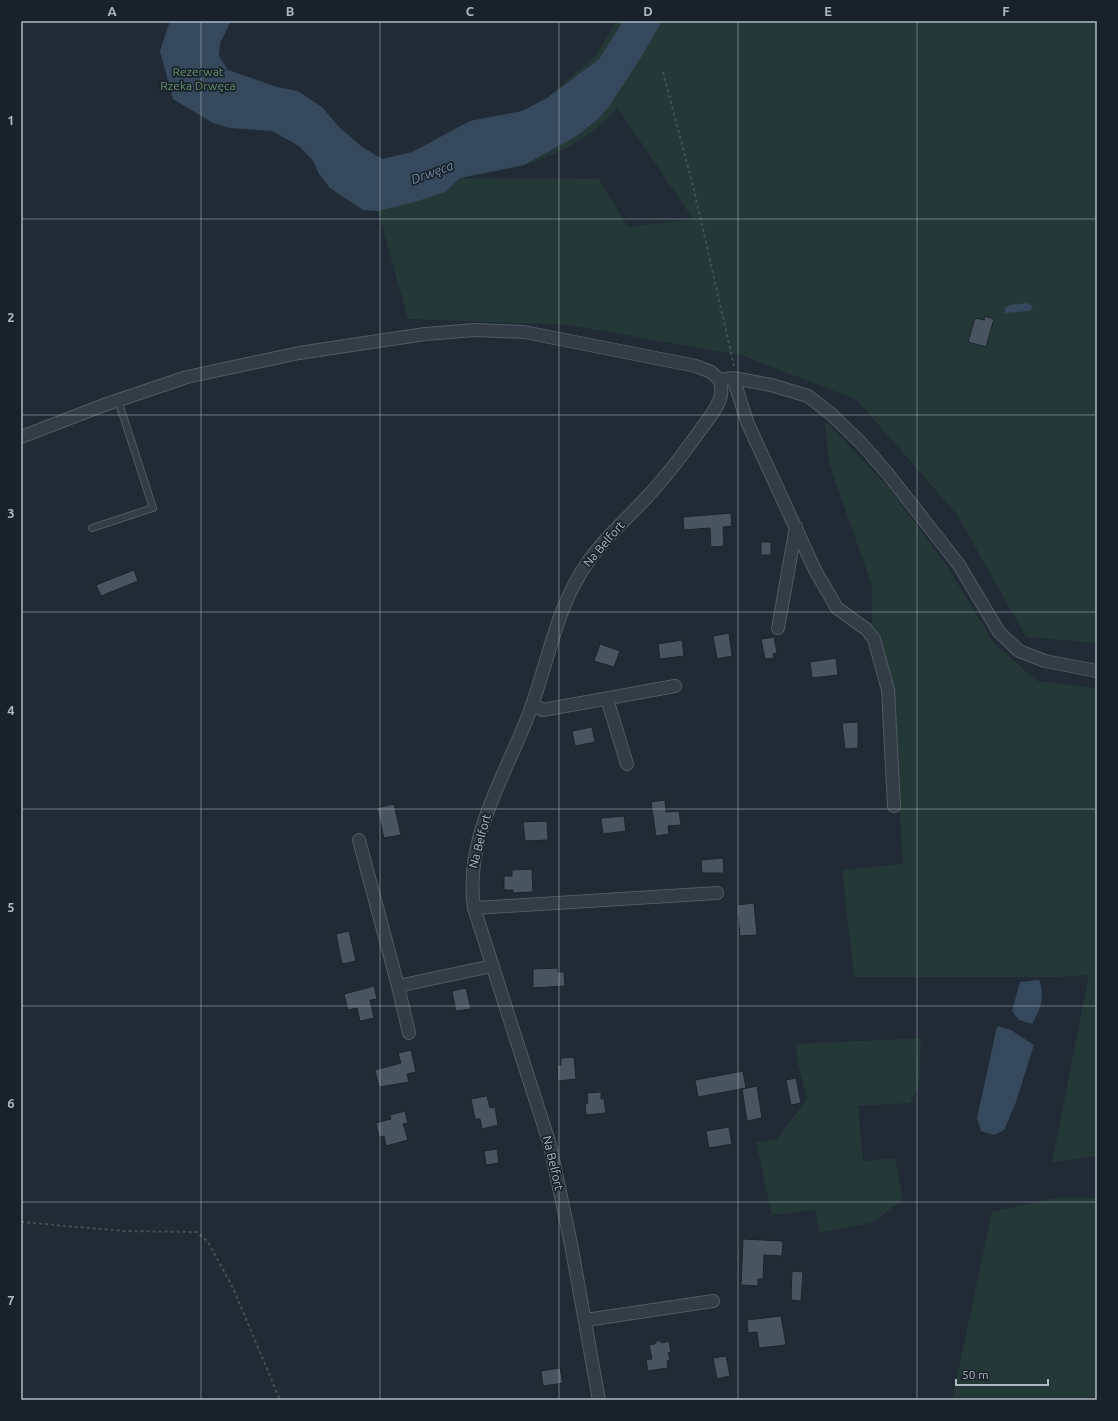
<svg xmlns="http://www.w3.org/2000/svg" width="1118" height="1421" font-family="Ubuntu,sans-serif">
	<rect width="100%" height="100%" fill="#202b35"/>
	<path fill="#233837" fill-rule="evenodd" d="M 170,21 L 231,21 L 220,43 L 219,56 L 228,70 L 277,87 L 298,91 L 322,107 L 339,127 L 361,146 L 382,159 L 412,152 L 470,121 L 522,111 L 547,98 L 595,56 L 617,21 L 1097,21 L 1097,643 L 1026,637 L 957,515 L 857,400 L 744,356 L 570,325 L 408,319 L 378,211 L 363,210 L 330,188 L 319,174 L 313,161 L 299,146 L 272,131 L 230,128 L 213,123 L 173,99 L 160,51 ZM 617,107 L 693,219 L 628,227 L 599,179 L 462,178 C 483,172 505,171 525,165 C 557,155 598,134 617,107 Z
		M 825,420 L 889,488 L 947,566 L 994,643 L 1037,681 L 1097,688 L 1097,1156 L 1052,1162 L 1089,975 L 1060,977 L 854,977 L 842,870 L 903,864 L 892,688 L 882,651 L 872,626 L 872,586 L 829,463 Z
		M 921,1038 L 919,1085 L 910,1103 L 858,1106 L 863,1161 L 895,1158 L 903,1200 L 871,1223 L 819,1233 L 815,1210 L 772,1215 L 756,1142 L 777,1139 L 807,1099 L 797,1058 L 796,1044 Z
		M 1060,1197 L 1097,1198 L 1097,1400 L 952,1400 L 992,1212 Z"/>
	<path fill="#35485c" d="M 170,21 L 231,21 L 220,43 L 219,56 L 228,70 L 277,87 L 298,91 L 322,107 L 339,127 L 361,146 L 382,159 L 412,152 L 470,121 L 522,111 L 547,98 L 599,59 L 623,21 L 662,21 L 642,56 L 608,108 L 597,120 L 575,137 L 524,165 L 460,178 L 445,192 L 418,201 L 378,211 L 363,210 L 330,188 L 319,174 L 313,161 L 299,146 L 272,131 L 230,128 L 213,123 L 173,99 L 160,51 Z
		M 1028,303 L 1033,307 L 1030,311 L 1005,313 L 1005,308 L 1009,305 Z
		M 1039,980 C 1046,998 1040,1009 1032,1024 L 1019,1020 L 1012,1011 L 1020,982 Z
		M 997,1026 L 1011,1030 L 1034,1045 L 1016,1102 L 1004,1130 L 994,1135 L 981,1131 L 977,1118 Z"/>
	<path fill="#485561" stroke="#1b242c" d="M 985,316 L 994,319 L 986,347 L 968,342 L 975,318 L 984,320 Z
		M 731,513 L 732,526 L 723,527 L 724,546 L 711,547 L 710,528 L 684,530 L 683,517 Z
		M 761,542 L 771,542 L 771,555 L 761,555 Z
		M 134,570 L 138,581 L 101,596 L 96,585 Z
		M 729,633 L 732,656 L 717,659 L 713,636 Z
		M 774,637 L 777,653 L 773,654 L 774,658 L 765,659 L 761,639 Z
		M 682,640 L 684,656 L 660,659 L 658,644 Z
		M 600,644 L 620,651 L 614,667 L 594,661 Z
		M 836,658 L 838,675 L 812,678 L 810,662 Z
		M 858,722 L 858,748 L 845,749 L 842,723 Z
		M 592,727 L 595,742 L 575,746 L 572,731 Z
		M 665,800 L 666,812 L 679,811 L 681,825 L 668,826 L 669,834 L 656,836 L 651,802 Z
		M 394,804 L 401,835 L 384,838 L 377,808 Z
		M 624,816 L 626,831 L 603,834 L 601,818 Z
		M 547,821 L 548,840 L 525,841 L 523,822 Z
		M 723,858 L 724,873 L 702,873 L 701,860 Z
		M 532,869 L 533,892 L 513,893 L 513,890 L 504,890 L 504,876 L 512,876 L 512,870 Z
		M 754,903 L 757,935 L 740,936 L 737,905 Z
		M 349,931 L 356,961 L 342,964 L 336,934 Z
		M 558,968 L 558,972 L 564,972 L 565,986 L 533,988 L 533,969 Z
		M 374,986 L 377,999 L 370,1000 L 374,1018 L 360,1021 L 357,1008 L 348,1010 L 344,994 Z
		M 466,988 L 471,1009 L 456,1011 L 452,991 Z
		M 411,1050 L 416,1072 L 407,1074 L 409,1082 L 379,1087 L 375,1070 L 401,1063 L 398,1053 Z
		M 574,1057 L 576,1079 L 558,1081 L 557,1065 L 561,1065 L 561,1058 Z
		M 743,1071 L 746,1088 L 698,1097 L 695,1080 Z
		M 796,1078 L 801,1103 L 791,1105 L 786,1080 Z
		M 757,1086 L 762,1118 L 747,1121 L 742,1089 Z
		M 601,1092 L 601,1099 L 604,1099 L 606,1113 L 586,1115 L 585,1104 L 588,1103 L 587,1093 Z
		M 487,1096 L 490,1108 L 495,1107 L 498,1125 L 482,1129 L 480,1119 L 475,1119 L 471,1099 Z
		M 405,1111 L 408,1123 L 403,1124 L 408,1140 L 386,1146 L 384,1136 L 379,1137 L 376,1123 L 391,1119 L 390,1115 Z
		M 729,1127 L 732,1144 L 709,1148 L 706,1131 Z
		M 497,1149 L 499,1163 L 486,1165 L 484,1151 Z
		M 743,1239 L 783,1241 L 782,1256 L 764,1255 L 763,1279 L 758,1279 L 758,1286 L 741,1285 Z
		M 792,1271 L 803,1272 L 801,1301 L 791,1300 Z
		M 781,1316 L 786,1345 L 759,1348 L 757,1332 L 748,1333 L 747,1320 Z
		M 658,1340 L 662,1343 L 669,1341 L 671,1352 L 668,1353 L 670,1360 L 667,1361 L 668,1368 L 648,1371 L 646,1360 L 652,1359 L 649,1345 L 655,1344 Z
		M 726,1356 L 730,1376 L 717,1379 L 713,1358 Z
		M 560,1368 L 563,1383 L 543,1386 L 541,1371 Z"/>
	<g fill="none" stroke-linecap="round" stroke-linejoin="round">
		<g stroke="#515b64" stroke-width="8">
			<path id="service" d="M 92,528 L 153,508 L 118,400"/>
		</g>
		<g stroke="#515b64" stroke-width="14">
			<path id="minor" d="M 733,378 L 748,424 L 815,570 L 837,608 L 866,629 L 874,639 L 888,690 L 894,806
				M 720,380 L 733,378 L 771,385 L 808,396 L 831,414 L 861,443 L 888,474 L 959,565 L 999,632 L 1019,651 L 1045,661 L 1097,671
				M 21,437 L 104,405 L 187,377 L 299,353 L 425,334 L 475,330 L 524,332 L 696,366 L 711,372 L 720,380
				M 778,628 L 796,527
				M 607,699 L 627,764
				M 532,704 L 543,710 L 675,686
				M 359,840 L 398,986 L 492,966
				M 474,908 L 717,893
				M 398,986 L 409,1033
				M 586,1320 L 713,1301
				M 599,1400 L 571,1244 L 550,1145 L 474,908 C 464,838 504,779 528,716 C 548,665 555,608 588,562 C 604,538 627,519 647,497 C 667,476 684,453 701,429 C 708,419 719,407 721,395 C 722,391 721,385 720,380"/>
		</g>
		<path stroke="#405353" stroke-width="2" stroke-dasharray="3 3" stroke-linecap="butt" d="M 663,72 L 694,190 L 734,366
			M 21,1222 L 124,1231 L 197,1232 L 208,1242 L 233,1288 L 280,1400"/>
		<use href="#service" stroke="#333d46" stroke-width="6"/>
		<use href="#minor" stroke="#333d46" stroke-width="12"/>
	</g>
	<path fill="none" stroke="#aeb8c3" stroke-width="1" stroke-opacity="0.55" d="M 201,21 L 201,1400M 380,21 L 380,1400M 559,21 L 559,1400M 738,21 L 738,1400M 917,21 L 917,1400M 21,219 L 1097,219M 21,415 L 1097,415M 21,612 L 1097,612M 21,809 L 1097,809M 21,1006 L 1097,1006M 21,1202 L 1097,1202"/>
	<g text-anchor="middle" stroke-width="3.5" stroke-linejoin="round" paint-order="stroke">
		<g font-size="12" fill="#67926d" stroke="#19222a">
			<text x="198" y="76">Rezerwat<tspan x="198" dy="14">Rzeka Drwęca</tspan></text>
		</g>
		<g font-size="12" fill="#aeb8c3" stroke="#19222a">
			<text transform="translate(604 544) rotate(-49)" y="4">Na Belfort</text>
			<text transform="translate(480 841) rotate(-75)" y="4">Na Belfort</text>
			<text transform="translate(553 1163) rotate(77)" y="4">Na Belfort</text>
		</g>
		<g font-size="13" font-style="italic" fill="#708ba6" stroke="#19222a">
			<text transform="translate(432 172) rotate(-20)" y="5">Drwęca</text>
		</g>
	</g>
	<rect width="1118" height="1421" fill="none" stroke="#19222a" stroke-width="44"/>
	<path d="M956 1379v6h92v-6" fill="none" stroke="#aeb8c3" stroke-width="2"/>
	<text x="962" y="1379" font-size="12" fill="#aeb8c3" stroke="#19222a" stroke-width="3" paint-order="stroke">50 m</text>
	<rect x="22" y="22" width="1074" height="1377" fill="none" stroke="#aeb8c3" stroke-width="1.5"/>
	<g font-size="13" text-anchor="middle" font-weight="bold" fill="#aeb8c3">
		<text x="112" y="16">A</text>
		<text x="290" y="16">B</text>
		<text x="470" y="16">C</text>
		<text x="648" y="16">D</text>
		<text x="828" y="16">E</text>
		<text x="1006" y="16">F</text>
		<text x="11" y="125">1</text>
		<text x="11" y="322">2</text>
		<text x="11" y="518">3</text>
		<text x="11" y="715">4</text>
		<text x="11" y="912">5</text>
		<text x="11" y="1108">6</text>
		<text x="11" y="1305">7</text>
	</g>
</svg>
